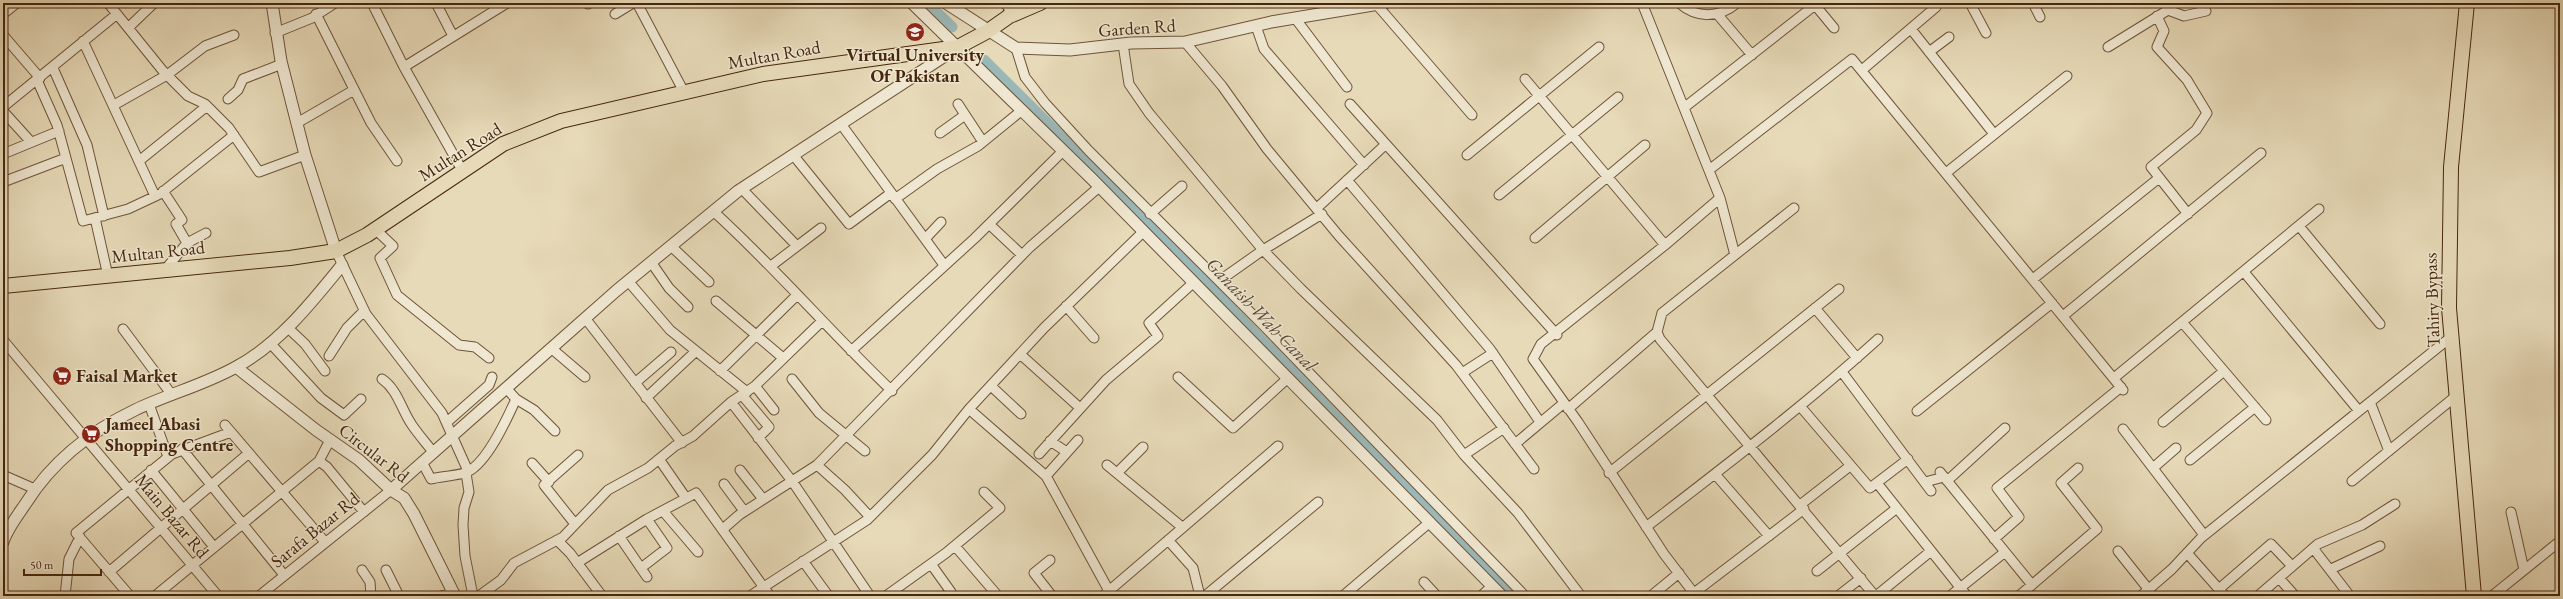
<svg xmlns="http://www.w3.org/2000/svg" width="2563" height="599" font-family="'EB Garamond',serif">
	<rect width="100%" height="100%" fill="#e7dab8"/>
	<filter id="stains"><feTurbulence type="fractalNoise" baseFrequency=".005" numOctaves="4"/><feColorMatrix values="0 0 0 0 .2 0 0 0 0 .09 0 0 0 0 .02 0 0 0 .5 -.17"/></filter>
	<radialGradient id="worn" r=".72"><stop offset=".6" stop-color="#630" stop-opacity="0"/><stop offset="1" stop-color="#630" stop-opacity=".3"/></radialGradient>
	<g fill="none" stroke-linecap="round" stroke-linejoin="round">
		<path stroke="#9bb8b9" stroke-width="11" d="M 927,3 L 952,27
			M 984,60 L 1142,217 L 1511,596"/>
		<g stroke="#6e5438" stroke-width="11">
			<path id="minor" d="M 108,3 L 163,71 L 188,96 L 205,104 L 229,128 L 259,172 L 305,155
				M 372,3 L 404,67 L 462,170
				M 436,3 L 453,36
				M 587,3 L 588,4
				M 637,3 L 684,92
				M 1005,3 L 1012,12
				M 1331,3 L 1338,11
				M 1642,3 L 1720,198 L 1665,245 L 1541,344 L 1533,359 L 1578,422 L 1664,554 L 1696,596
				M 1679,3 C 1697,19 1719,18 1737,3
				M 1970,3 L 1986,33
				M 2033,3 L 2040,17
				M 2164,3 L 2168,10 L 2184,16 L 2206,11
				M 1377,5 L 1472,115
				M 1815,5 L 1834,28
				M 3,14 L 17,3
				M 316,14 L 371,123 L 397,161
				M 615,14 L 633,3
				M 1718,15 L 1752,55
				M 2157,16 L 2164,31 L 2157,47 L 2187,80 L 2207,113 L 2196,130 L 2151,167 L 2188,214
				M 1295,18 L 1347,87
				M 1256,26 L 1264,49 L 1364,165
				M 129,27 L 154,3
				M 1911,29 L 1994,134
				M 275,33 L 312,18 L 335,3
				M 3,35 L 40,78
				M 83,41 L 155,196
				M 1185,42 L 1222,86 L 1267,149 L 1339,236 L 1456,365 L 1534,469
				M 1123,44 L 1129,84 L 1149,113 L 1263,250 L 1301,289 L 1437,420 L 1464,455 L 1518,513 L 1581,596
				M 2108,47 L 2168,10
				M 1016,48 L 1025,77 L 1045,103 L 1089,151 L 1262,324 L 1525,596
				M 1929,52 L 1949,37
				M 404,67 L 507,3
				M 53,68 L 87,145 L 104,216
				M 1862,70 L 1936,7 L 1933,3
				M 1525,79 L 1665,245
				M 37,80 L 57,125 L 83,221 L 128,209 L 160,194 L 234,135
				M 228,99 L 238,90 L 243,79 L 282,64
				M 958,104 L 983,142
				M 1350,104 L 1557,335
				M 114,105 L 167,75 L 205,46 L 234,35
				M 3,107 L 117,14
				M 1685,107 L 1815,5 L 1814,3
				M 3,111 L 31,142
				M 297,123 L 354,90
				M 841,124 L 944,265
				M 940,133 L 965,115
				M 3,154 L 59,131
				M 1467,155 L 1599,47
				M 794,156 L 849,224 L 891,193
				M 139,161 L 207,106
				M 1709,170 L 1852,59 L 2123,390
				M 1946,173 L 2067,76
				M 1347,180 L 1490,349 L 1540,422
				M 3,182 L 66,158
				M 742,189 L 797,246
				M 163,191 L 182,220 L 176,224 L 187,243
				M 1499,195 L 1618,97
				M 1720,198 L 1735,255
				M 895,199 L 937,169 L 978,146 L 1021,111
				M 1317,208 L 1385,145
				M 1794,208 L 1662,313 L 1657,332 L 1660,339 L 1875,596
				M 713,211 C 776,268 831,333 892,391
				M 1150,214 L 1182,186
				M 95,218 L 108,276
				M 989,224 L 1022,255
				M 2299,226 L 2380,324
				M 376,230 L 393,246 L 380,258 L 397,295 L 459,345 L 475,347 L 489,358
				M 1535,238 L 1645,145
				M 925,239 L 941,222
				M 671,246 L 709,282
				M 336,251 L 366,314 L 442,413 L 468,471
				M 651,262 L 669,288 L 688,307
				M 771,266 L 821,228
				M 164,271 L 187,243 L 206,233
				M 2244,272 L 2359,411
				M 2033,279 L 2159,178
				M 628,281 L 670,330 L 747,392
				M 1219,281 L 1263,250 L 1322,214
				M 716,301 L 783,358
				M 1066,306 L 1094,338
				M 1815,308 L 1857,358
				M 2063,316 L 2261,153
				M 585,318 L 682,443
				M 2182,322 L 2266,420
				M 287,327 L 305,344 L 325,371
				M 123,329 L 172,395
				M 3,340 L 218,596
				M 270,343 L 321,398 L 344,415 L 361,399
				M 551,348 L 585,377
				M 851,351 L 975,238 L 1063,151
				M 1020,354 L 1080,408
				M 329,356 L 347,328 L 364,311
				M 720,371 L 797,295
				M 1842,372 L 1931,491
				M 1462,373 L 1493,353
				M 1178,377 L 1233,428 L 1288,378
				M 2114,378 L 2319,209
				M 382,379 C 398,390 401,409 412,425 C 418,434 426,443 433,452
				M 792,379 L 819,413 L 865,451
				M 635,383 L 671,352
				M 755,386 L 774,410
				M 991,386 L 1021,414
				M 506,388 L 516,399 L 534,410 L 555,431
				M 742,395 L 769,427 L 758,438
				M 646,398 L 695,352
				M 731,402 L 792,481 L 870,596
				M 2370,402 L 2389,451
				M 149,404 L 168,457
				M 1800,406 L 1870,488 L 1908,459
				M 969,409 L 1046,476 L 1109,591
				M 1568,409 L 1657,332
				M 1917,411 L 2052,303
				M 447,422 L 489,385 L 492,377
				M 2163,422 L 2224,371
				M 225,425 L 325,542
				M 2123,429 L 2204,535
				M 1050,441 L 1067,452
				M 1515,444 L 1564,403
				M 182,449 L 284,575
				M 1039,454 L 1106,380 L 1158,336 L 1149,323 L 1193,283
				M 1464,455 L 1504,428
				M 659,459 L 686,498
				M 2190,460 L 2255,407
				M 319,461 L 327,467 L 364,512
				M 422,462 L 431,479 C 438,477 462,475 467,472 C 487,463 507,419 516,399
				M 532,463 L 549,482
				M 817,465 L 845,490 L 870,517
				M 1107,465 L 1182,527
				M 2153,468 L 2176,448
				M 151,470 L 214,547
				M 740,470 L 763,499
				M 1940,472 L 2032,585
				M 466,473 L 469,492 L 464,508 L 463,525 L 465,556 L 473,596
				M 1117,473 L 1143,447
				M 1609,473 L 1839,289
				M 1715,474 L 1769,536
				M 3,475 L 35,489
				M 1046,476 L 1078,440
				M 1947,481 L 2005,428
				M 2352,481 L 2456,396
				M 1925,482 L 1944,477
				M 1877,483 L 1967,596
				M 724,484 L 744,511
				M 1800,505 L 1850,466
				M 663,511 L 698,552
				M 2511,512 L 2524,570
				M 575,524 L 544,485 L 578,455
				M 1646,527 C 1725,466 1804,406 1878,339
				M 723,529 L 739,515 L 817,465 L 1030,247 L 1099,187
				M 619,536 L 647,577
				M 1994,539 L 2019,517 L 1997,488 L 2121,387
				M 557,540 L 570,553 L 602,596
				M 1168,540 L 1193,568 L 1200,596
				M 955,546 L 998,596
				M 2313,548 L 2350,596
				M 2118,551 L 2149,590
				M 2187,553 L 2225,596
				M 1050,560 L 1034,573 L 1052,596
				M 803,561 L 827,594
				M 577,563 L 647,519 L 696,493 L 770,596
				M 931,564 L 951,592 L 945,596
				M 641,568 L 667,548 L 647,519
				M 2331,569 L 2380,546
				M 362,570 L 370,582 L 371,596
				M 386,570 L 399,596
				M 1817,571 L 1897,508
				M 109,572 L 249,453
				M 2279,578 L 2295,596
				M 1424,582 L 1437,596
				M 2219,589 L 2271,544 L 2292,566
				M 1694,593 L 1804,509
				M 65,596 L 69,559 L 80,537
				M 130,596 L 76,533 L 172,454 L 231,432
				M 155,596 L 319,461 L 330,440
				M 259,596 L 391,490
				M 441,596 L 454,593
				M 479,596 L 501,580 L 514,563 L 563,537 L 608,490 L 648,468 L 675,446 L 693,436 L 731,402 L 755,386 L 822,321
				M 750,596 L 867,520 L 932,455 L 969,409 L 1044,328 L 1143,232
				M 886,596 L 946,553 L 1000,508 L 984,492
				M 1103,596 L 1278,446
				M 1205,596 L 1318,502
				M 1343,596 L 1430,522
				M 1481,596 L 1492,586
				M 1651,596 L 1679,573
				M 1838,596 L 1861,578
				M 1876,596 L 1931,551
				M 1950,596 L 2005,552
				M 2019,596 L 2097,529 L 2061,483 L 2078,468
				M 2141,596 L 2172,569 L 2201,538 L 2451,337
				M 2258,596 L 2318,544 L 2362,525 L 2395,504
				M 2492,596 L 2560,541"/>
		</g>
		<g stroke="#6e5438" stroke-width="13">
			<path id="tertiary" d="M 272,3 L 281,61 L 305,155 L 336,251
				M 912,3 L 1092,179 L 1502,596
				M 946,3 L 1016,48 L 1070,50 L 1131,43 L 1185,42 L 1271,22 L 1385,3
				M 236,367 L 316,430 L 359,460 L 391,490 L 404,498 L 414,514 L 455,596
				M 391,490 L 616,291 L 738,191 L 957,48
				M 3,542 C 7,529 18,515 26,503 C 52,462 91,431 135,410 C 168,394 204,385 236,367 C 279,344 312,302 342,265"/>
		</g>
		<g stroke="#46270e" stroke-width="16">
			<path id="primary" d="M 2467,3 L 2451,167 L 2449,308 L 2474,596
				M 1012,15 L 1040,3
				M 3,286 L 290,258 L 336,251 L 367,235 L 503,144 L 561,121 L 763,74 L 958,47 L 988,31 L 1008,17 L 1020,3"/>
		</g>
		<use href="#minor" stroke="#efe7d1" stroke-width="9"/>
		<use href="#tertiary" stroke="#efe7d1" stroke-width="11"/>
		<use href="#primary" stroke="#e7dab8" stroke-width="14"/>
	</g>
	<defs>
		<g id="university-disc" transform="scale(1)"><circle r="9.5" fill="#8f2418" stroke="#efe7d1"/><path d="M0-5L7-2L0 1L-7-2ZM-4 1L0 2.5L4 1V4Q0 6-4 4Z" fill="#fff"/></g>
		<g id="supermarket-disc" transform="scale(1)"><circle r="9.5" fill="#8f2418" stroke="#efe7d1"/><path d="M-6-5.5h2.5l.6 2H6L4.5 2H-2.5L-4.4-4H-6ZM-1.5 3.2a1.3 1.3 0 1 0 .1 0ZM3 3.2a1.3 1.3 0 1 0 .1 0Z" fill="#fff"/></g>
	</defs>
	<g fill-rule="evenodd">
		<use href="#university-disc" x="915" y="32"/>
		<use href="#supermarket-disc" x="62" y="376"/>
		<use href="#supermarket-disc" x="91" y="434"/>
	</g>
	<g text-anchor="middle" stroke-width="3" stroke-linejoin="round" paint-order="stroke">
		<g font-size="18" fill="#46270e" stroke="#efe7d1">
			<text transform="translate(1137 28) rotate(-4)" y="6">Garden Rd</text>
			<text transform="translate(774 55) rotate(-10)" y="6">Multan Road</text>
			<text transform="translate(460 152) rotate(-32)" y="6">Multan Road</text>
			<text transform="translate(158 252) rotate(-6)" y="6">Multan Road</text>
			<text transform="translate(2432 300) rotate(-92)" y="6">Tahiry Bypass</text>
			<text transform="translate(374 453) rotate(38)" y="6">Circular Rd</text>
			<text transform="translate(172 516) rotate(50)" y="6">Main Bazar Rd</text>
			<text transform="translate(315 530) rotate(-39)" y="6">Sarafa Bazar Rd</text>
		</g>
		<g font-size="18" font-weight="bold" fill="#46270e" stroke="#efe7d1" text-anchor="start">
			<text x="915" y="61" text-anchor="middle">Virtual University<tspan x="915" dy="21">Of Pakistan</tspan></text>
			<text x="76" y="382">Faisal Market</text>
			<text x="105" y="430">Jameel Abasi<tspan x="105" dy="21">Shopping Centre</tspan></text>
		</g>
		<g font-size="19" font-style="italic" fill="#5b4b39" stroke="#efe7d1">
			<text transform="translate(1262 314) rotate(46)" y="7">Ganaish Wah Canal</text>
		</g>
	</g>
	<rect width="2563" height="599" fill="none" stroke="#e7dab8" stroke-width="16"/>
	<rect x="4" y="4" width="2555" height="591" fill="none" stroke="#46270e" stroke-width="2"/>
	<rect x="8" y="8" width="2547" height="583" fill="none" stroke="#46270e"/>
	<path d="M24 569v6h77v-6" fill="none" stroke="#46270e" stroke-width="2"/>
	<text x="30" y="569" font-size="12" fill="#46270e" stroke="#efe7d1" stroke-width="3" paint-order="stroke">50 m</text>
	<rect width="100%" height="100%" filter="url(#stains)"/>
	<rect width="100%" height="100%" fill="url(#worn)"/>
</svg>
